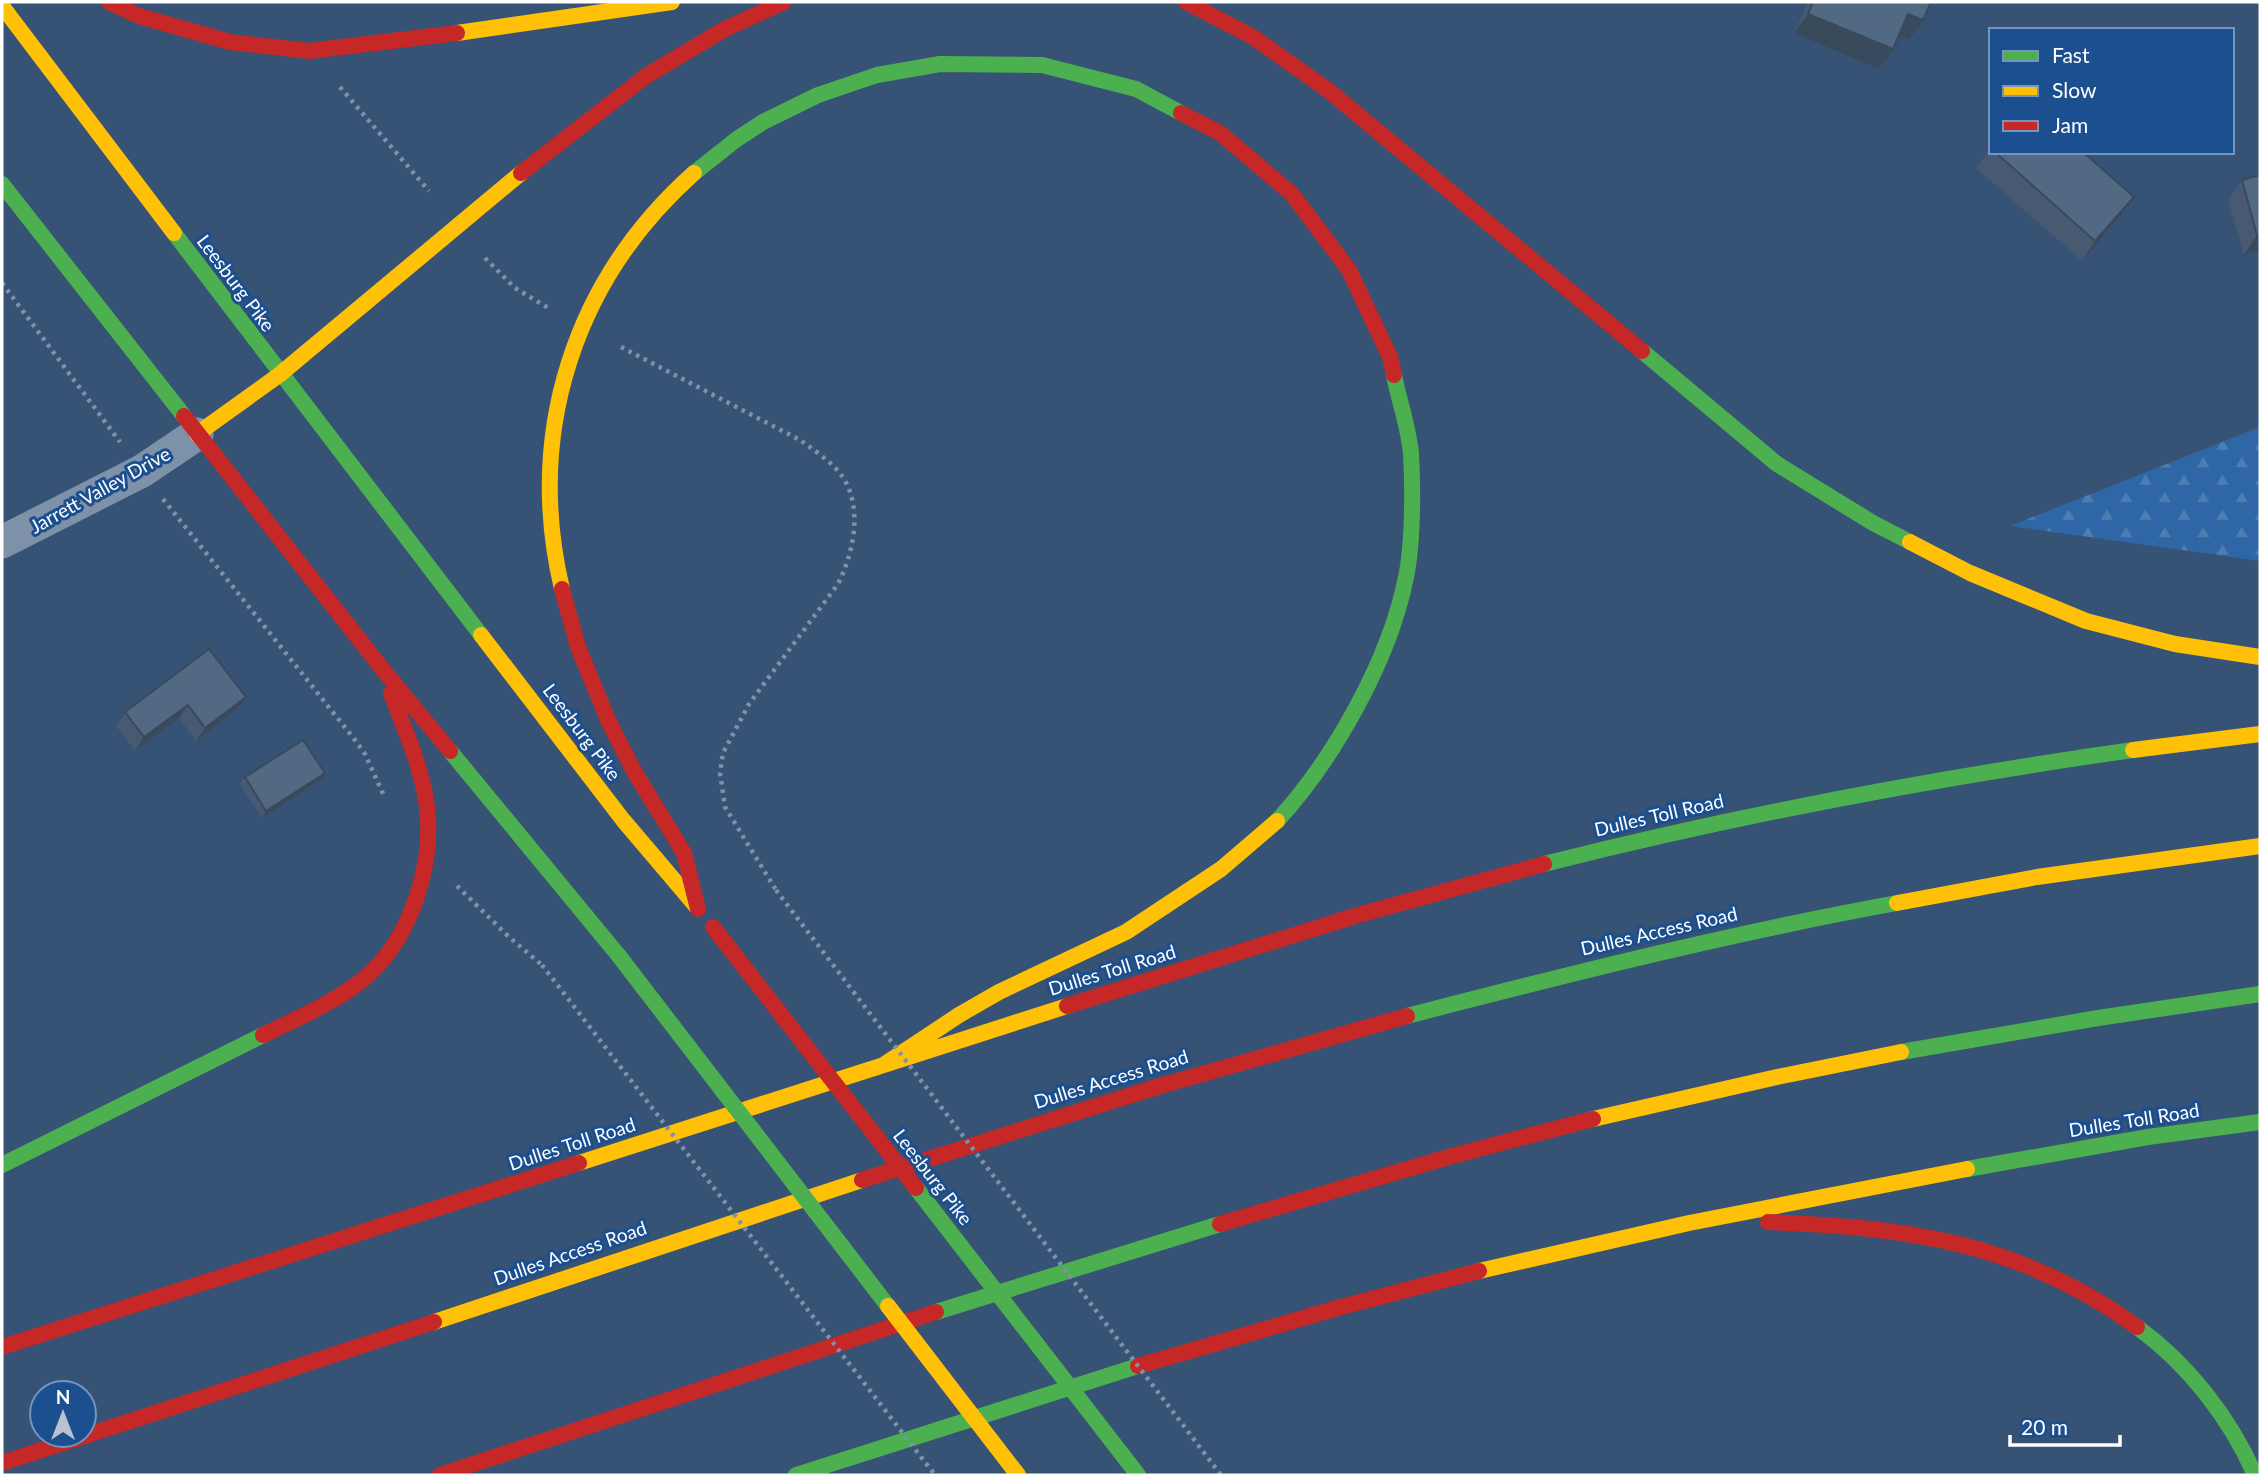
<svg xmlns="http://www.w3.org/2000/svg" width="2262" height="1477" font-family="Lato,sans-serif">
	<defs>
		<pattern id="forest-firs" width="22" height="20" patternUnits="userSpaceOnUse" patternTransform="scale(1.75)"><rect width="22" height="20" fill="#2f66a5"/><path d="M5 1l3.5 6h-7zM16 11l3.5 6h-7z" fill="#4e7db2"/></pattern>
	</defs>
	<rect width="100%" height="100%" fill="#365274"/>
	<path fill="url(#forest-firs)" d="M 2260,427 L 2260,561 L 2010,526 Z"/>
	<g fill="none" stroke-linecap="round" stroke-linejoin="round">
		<path stroke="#7d92a8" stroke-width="4.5" stroke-dasharray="3.5 5" stroke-linecap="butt" d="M 340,87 L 429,191
			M 485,258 L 515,288 L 550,309
			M 2,283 L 120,442
			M 621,347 L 800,440 C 815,451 834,463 844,479 C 863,510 853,554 838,584 L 749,704 L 723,753 L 720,773 L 725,807 L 776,890
			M 163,499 L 355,740 L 365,754 L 385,798
			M 457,886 L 509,937 L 542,965"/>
		<path stroke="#7d92a8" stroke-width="33" d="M 2,542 L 142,471 L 197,434"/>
		<path stroke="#4caf50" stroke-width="16" d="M 694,173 L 737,139 L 763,122 L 818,95 L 877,75 L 940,64 L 1042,65 L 1136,89 L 1181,113
			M 2,184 L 184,416
			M 174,233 L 481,635
			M 1642,351 L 1777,464 L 1873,523 L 1910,542
			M 450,751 L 619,956
			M 1277,821 C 1334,759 1390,659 1406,577 C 1413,544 1413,488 1411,454 C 1409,428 1399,401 1394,375
			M 1544,864 C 1738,815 1935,778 2133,750
			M 1407,1016 C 1569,974 1732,933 1897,903
			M 1901,1052 L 2098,1018 L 2260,994
			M 2,1165 L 263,1035
			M 1967,1169 L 2148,1137 L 2260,1122
			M 936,1312 L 1220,1224
			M 2137,1327 C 2188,1364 2230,1418 2255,1475
			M 796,1475 L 1138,1366"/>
		<path stroke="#ffc107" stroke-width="16" d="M 2,6 L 174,233
			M 457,33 L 672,2
			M 197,434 L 279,375 L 521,173
			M 1910,542 L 1970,573 L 2086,621 L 2175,644 L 2260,657
			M 562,589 C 525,432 574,280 694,173
			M 481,635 L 623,820 L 696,906
			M 2133,750 L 2260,734
			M 1897,903 L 2037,877 L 2260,846
			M 885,1064 L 959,1015 L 999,992 L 1126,932 L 1221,869 L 1277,821
			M 1593,1119 L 1777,1077 L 1901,1052
			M 579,1163 L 1067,1006
			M 1479,1271 L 1689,1223 L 1967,1169
			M 434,1322 L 862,1180"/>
		<path stroke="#c62828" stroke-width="16" d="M 109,2 L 139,16 L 230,42 L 309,51 L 457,33
			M 1186,2 L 1253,37 L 1328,90 L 1642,351
			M 1181,113 L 1220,133 L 1292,194 L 1349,270 L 1390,357 L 1394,375
			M 521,173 L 646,76 L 725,29 L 784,2
			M 184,416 L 384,671 L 450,751
			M 562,589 L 578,647 L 608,720 L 635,773 L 684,853 L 698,909
			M 1067,1006 L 1358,915 L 1544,864
			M 263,1035 C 298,1018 336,1002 366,977 C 412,937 436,860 426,800 C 420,763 404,728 391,693
			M 862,1180 L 1160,1086 L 1407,1016
			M 1768,1222 C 1907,1227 2022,1243 2137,1327
			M 1220,1224 L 1452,1156 L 1593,1119
			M 2,1347 L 579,1163
			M 1138,1366 L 1341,1307 L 1479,1271
			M 2,1463 L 434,1322
			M 440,1475 L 936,1312"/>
		<path stroke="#7d92a8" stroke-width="4.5" stroke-dasharray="3.5 5" stroke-linecap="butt" d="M 776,890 L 1221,1475
			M 542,965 L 935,1475"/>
		<path stroke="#4caf50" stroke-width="16" d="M 619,956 L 888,1306
			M 916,1188 L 1138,1475"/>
		<path stroke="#ffc107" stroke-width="16" d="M 888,1306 L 1018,1475"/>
		<path stroke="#c62828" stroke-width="16" d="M 713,927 L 916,1188"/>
	</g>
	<path fill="#475a72" d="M 1808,2 L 1931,2 L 1923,20 L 1909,40 L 1899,36 L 1879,69 L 1794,33 Z
		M 1991,147 L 1991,152 L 2083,152 L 2134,197 L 2120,216 L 2082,261 L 1976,168 Z
		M 2260,175 L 2260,250 L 2244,255 L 2228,200 L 2242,180 Z
		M 246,697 L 236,710 L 196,741 L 179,718 L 135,751 L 116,726 L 125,712 Z
		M 245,777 L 320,780 L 262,818 L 240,784 Z"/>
	<path fill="#394a5c" d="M 1808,14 L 1893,49 L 1879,69 L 1794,33 Z
		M 1908,14 L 1923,20 L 1909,40 L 1894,34 Z
		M 2134,197 L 2120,216 L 2082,261 L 2095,241 Z
		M 2257,235 L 2260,235 L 2260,250 L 2244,255 Z
		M 246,697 L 236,710 L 196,741 L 205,728 Z
		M 188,705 L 179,718 L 135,751 L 144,737 Z
		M 325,773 L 320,780 L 262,818 L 266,811 Z"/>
	<path fill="#526984" stroke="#394a5c" stroke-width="2" d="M 1813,2 L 1931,2 L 1923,20 L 1908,14 L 1893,49 L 1808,14 Z
		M 1995,152 L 2083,152 L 2134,197 L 2095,241 Z
		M 2260,175 L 2260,235 L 2257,235 L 2242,180 Z
		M 209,649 L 246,697 L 205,728 L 188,705 L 144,737 L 125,712 Z
		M 303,740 L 325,773 L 266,811 L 245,777 Z"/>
	<g text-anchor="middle" stroke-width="6" stroke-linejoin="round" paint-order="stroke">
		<g font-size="19" fill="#fff" stroke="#1b4f8f">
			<text transform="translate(236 283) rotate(53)" y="7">Leesburg Pike</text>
			<text transform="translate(100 490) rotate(-29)" y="7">Jarrett Valley Drive</text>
			<text transform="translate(582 732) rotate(53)" y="7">Leesburg Pike</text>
			<text transform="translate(1659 815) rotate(-13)" y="7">Dulles Toll Road</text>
			<text transform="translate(1659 931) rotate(-13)" y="7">Dulles Access Road</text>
			<text transform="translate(1112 970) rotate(-17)" y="7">Dulles Toll Road</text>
			<text transform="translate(1111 1079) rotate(-17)" y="7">Dulles Access Road</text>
			<text transform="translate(2134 1120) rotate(-9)" y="7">Dulles Toll Road</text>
			<text transform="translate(572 1144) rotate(-18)" y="7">Dulles Toll Road</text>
			<text transform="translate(933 1177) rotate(52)" y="7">Leesburg Pike</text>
			<text transform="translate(570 1253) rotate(-19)" y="7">Dulles Access Road</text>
		</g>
	</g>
	<rect width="2262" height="1477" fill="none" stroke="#ffffff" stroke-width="7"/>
	<rect x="1989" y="28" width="245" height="126" fill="#1b4f8f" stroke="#7695bc" stroke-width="2"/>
	<rect x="2003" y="51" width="35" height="10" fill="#4caf50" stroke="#7695bc" stroke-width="2"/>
	<text x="2052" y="63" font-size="21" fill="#ffffff">Fast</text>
	<rect x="2003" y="86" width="35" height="10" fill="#ffc107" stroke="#7695bc" stroke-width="2"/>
	<text x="2052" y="98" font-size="21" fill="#ffffff">Slow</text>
	<rect x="2003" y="121" width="35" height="10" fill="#c62828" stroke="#7695bc" stroke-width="2"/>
	<text x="2052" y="133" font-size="21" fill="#ffffff">Jam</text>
	<g transform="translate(63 1414)"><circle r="33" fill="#1b4f8f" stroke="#7695bc" stroke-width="2"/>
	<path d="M0-5L12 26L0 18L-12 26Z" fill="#b9c2ce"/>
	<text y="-10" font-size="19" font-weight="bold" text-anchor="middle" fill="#ffffff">N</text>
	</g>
	<path d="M2010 1435v10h110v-10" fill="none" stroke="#ffffff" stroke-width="3.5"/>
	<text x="2021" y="1435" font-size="21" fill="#ffffff" stroke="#1b4f8f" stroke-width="5" paint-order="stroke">20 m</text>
</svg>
